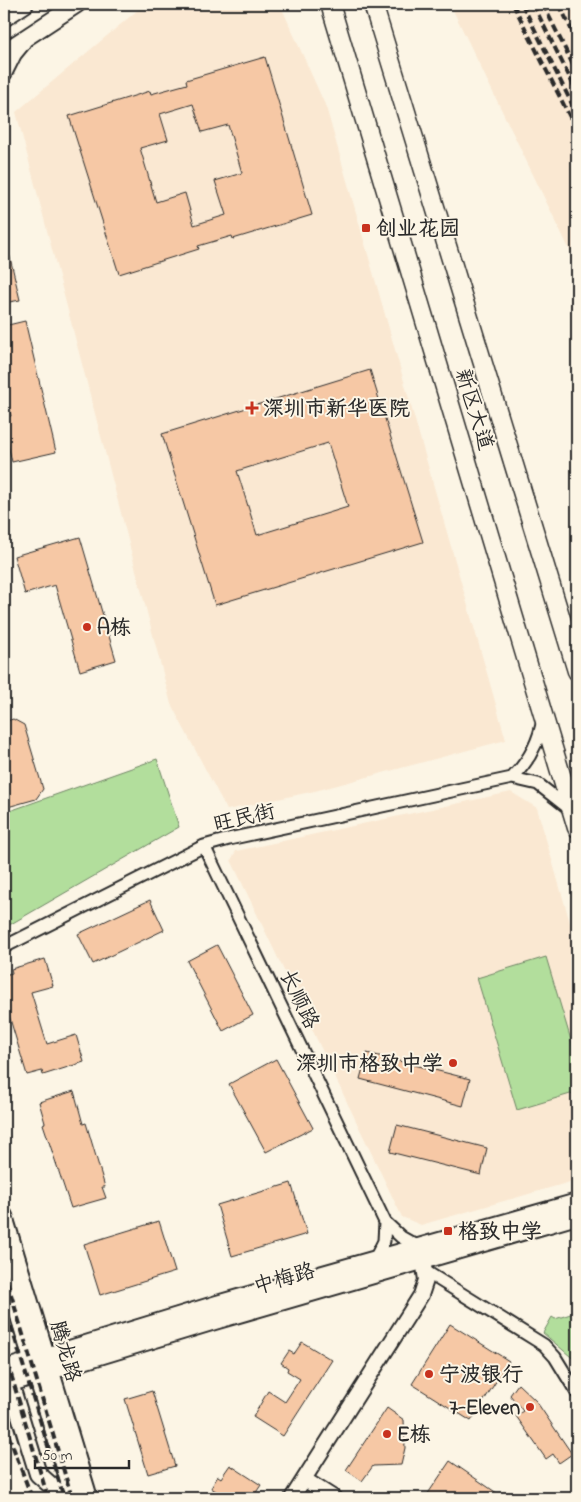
<svg xmlns="http://www.w3.org/2000/svg" width="581" height="1502" font-family="'Indie Flower','LXGW WenKai TC',sans-serif">
	<rect width="100%" height="100%" fill="#fcf5e5"/>
	<filter id="ink" filterUnits="userSpaceOnUse"><feTurbulence type="fractalNoise" baseFrequency=".02" numOctaves="2"/><feDisplacementMap in="SourceGraphic" scale="10" xChannelSelector="R" yChannelSelector="G"/><feConvolveMatrix kernelMatrix="1 2 1 2 8 2 1 2 1" color-interpolation-filters="sRGB"/></filter>
	<g filter="url(#ink)">
		<path fill="#fae8d2" d="M 145,4 L 280,4 L 326,107 L 506,740 L 315,791 L 227,810 L 171,704 L 16,112 Z
			M 450,4 L 577,4 L 577,265 Z
			M 511,792 L 537,808 L 577,947 L 577,1180 L 421,1225 L 402,1217 L 231,860 L 236,851 Z"/>
		<path fill="#b2de9c" stroke="#6e8464" d="M 157,759 L 179,827 L 4,928 L 4,813 Z
			M 546,957 L 577,1060 L 577,1092 L 517,1110 L 477,978 Z
			M 577,1312 L 577,1362 L 543,1333 L 552,1317 L 555,1319 Z"/>
		<path fill="#f6c8a5" stroke="#2b2b2b" fill-rule="evenodd" d="M 265,57 L 312,215 L 233,239 L 232,236 L 198,246 L 199,249 L 119,274 L 69,116 L 150,91 L 151,94 L 187,84 L 186,80 ZM 193,104 L 202,132 L 228,125 L 242,173 L 215,181 L 226,215 L 194,225 L 185,193 L 156,202 L 140,148 L 168,140 L 160,114 Z
			M 4,249 L 8,249 L 20,300 L 4,303 Z
			M 25,321 L 56,452 L 12,462 L 4,427 L 4,418 L 11,416 L 4,386 L 4,326 Z
			M 370,370 L 423,542 L 215,605 L 162,434 ZM 328,443 L 348,507 L 257,535 L 237,471 Z
			M 80,537 L 116,660 L 80,671 L 55,585 L 25,594 L 14,556 Z
			M 13,719 L 24,725 L 43,789 L 36,799 L 4,808 L 4,722 Z
			M 150,900 L 164,930 L 93,964 L 78,934 Z
			M 217,945 L 253,1015 L 223,1031 L 187,961 Z
			M 45,959 L 53,986 L 31,992 L 47,1044 L 76,1035 L 84,1062 L 43,1075 L 42,1071 L 27,1075 L 4,999 L 4,975 L 12,973 L 11,969 Z
			M 367,1053 L 470,1079 L 463,1106 L 360,1079 Z
			M 276,1059 L 313,1128 L 266,1152 L 229,1084 Z
			M 74,1091 L 83,1124 L 86,1123 L 105,1187 L 102,1187 L 106,1198 L 71,1208 L 43,1124 L 45,1123 L 39,1102 Z
			M 397,1125 L 487,1148 L 481,1175 L 390,1152 Z
			M 291,1183 L 307,1234 L 232,1256 L 217,1205 Z
			M 159,1221 L 175,1272 L 100,1295 L 84,1244 Z
			M 450,1324 L 509,1361 L 471,1421 L 412,1384 Z
			M 302,1342 L 332,1360 L 283,1436 L 253,1417 L 268,1391 L 285,1402 L 300,1379 L 287,1371 L 288,1368 L 281,1363 L 289,1351 L 294,1354 Z
			M 518,1384 L 536,1401 L 572,1454 L 559,1463 L 553,1454 L 546,1459 L 516,1416 L 523,1411 L 510,1395 Z
			M 152,1391 L 175,1466 L 148,1474 L 125,1399 Z
			M 387,1408 L 404,1420 L 405,1448 L 401,1465 L 373,1466 L 362,1481 L 346,1470 Z
			M 450,1461 L 504,1498 L 425,1498 Z
			M 230,1465 L 261,1485 L 253,1497 L 247,1493 L 244,1498 L 227,1498 L 211,1488 L 218,1476 L 221,1478 Z"/>
		<g fill="none" stroke-linecap="round" stroke-linejoin="round">
			<g stroke="#2b2b2b" stroke-width="15">
				<path id="minor" d="M 512,778 C 529,761 539,743 543,719
					M 204,846 L 385,1222 L 401,1237 L 419,1247
					M 4,947 L 204,846 L 229,839 L 512,778 L 538,784 L 571,810
					M 375,1259 L 384,1241 L 385,1222
					M 425,1271 L 544,1345 L 555,1357 L 577,1393"/>
			</g>
			<g stroke="#2b2b2b" stroke-width="18">
				<path id="tertiary" d="M 4,74 L 14,54 L 23,43
					M 304,1479 L 334,1498
					M 292,1498 L 421,1295 L 426,1280 L 423,1260"/>
			</g>
			<g stroke="#2b2b2b" stroke-width="20">
				<path id="secondary" d="M 4,18 L 25,4
					M 4,52 L 77,4
					M 4,1216 L 89,1498
					M 4,1267 L 74,1498
					M 4,1369 L 217,1304 L 577,1202
					M 10,1383 L 38,1474 L 65,1498
					M 4,1385 L 218,1320 L 577,1216"/>
			</g>
			<g stroke="#2b2b2b" stroke-width="21">
				<path id="primary" d="M 330,4 L 577,828
					M 373,4 L 577,671"/>
			</g>
			<use href="#minor" stroke="#fcf5e5" stroke-width="11"/>
			<use href="#tertiary" stroke="#fcf5e5" stroke-width="14"/>
			<use href="#secondary" stroke="#fcf5e5" stroke-width="16"/>
			<use href="#primary" stroke="#fcf5e5" stroke-width="18"/>
			<path stroke="#2b2b2b" stroke-width="4" stroke-dasharray="8 4" stroke-linecap="butt" d="M 513,4 L 577,131
				M 522,4 L 577,114
				M 533,4 L 577,92
				M 543,4 L 577,73
				M 559,4 L 577,41
				M 4,1271 L 72,1498
				M 4,1303 L 64,1498
				M 4,1351 L 48,1498
				M 4,1423 L 32,1498"/>
		</g>
	</g>
	<g fill="#c8321e" stroke="#fcf5e5" stroke-width="2">
		<rect x="361" y="223" width="10" height="10" rx="2.5"/>
		<path d="M249.5 400.5h5v5h5v5h-5v5h-5v-5h-5v-5h5z"/>
		<circle cx="87" cy="627" r="5"/>
		<circle cx="453" cy="1063" r="5"/>
		<rect x="443" y="1226" width="10" height="10" rx="2.5"/>
		<circle cx="429" cy="1374" r="5"/>
		<circle cx="530" cy="1407" r="5"/>
		<circle cx="387" cy="1434" r="5"/>
	</g>
	<g text-anchor="middle" stroke-width="4" stroke-linejoin="round" paint-order="stroke">
		<g font-size="21" font-weight="bold" fill="#2b2b2b" stroke="#fcf5e5" text-anchor="start">
			<text x="376" y="235">创业花园</text>
			<text x="263" y="415">深圳市新华医院</text>
			<text x="97" y="634">A栋</text>
			<text x="443" y="1070" text-anchor="end">深圳市格致中学</text>
			<text x="458" y="1238">格致中学</text>
			<text x="439" y="1381">宁波银行</text>
			<text x="520" y="1414" text-anchor="end">7-Eleven</text>
			<text x="397" y="1441">E栋</text>
		</g>
		<g font-size="21" fill="#2b2b2b" stroke="#fcf5e5">
			<text transform="translate(475 409) rotate(73)" y="7">新区大道</text>
			<text transform="translate(244 817) rotate(-13)" y="7">旺民街</text>
			<text transform="translate(300 999) rotate(64)" y="7">长顺路</text>
			<text transform="translate(284 1278) rotate(-16)" y="7">中梅路</text>
			<text transform="translate(66 1351) rotate(74)" y="7">腾龙路</text>
		</g>
	</g>
	<rect width="581" height="1502" fill="none" stroke="#fcf5e5" stroke-width="20"/>
	<rect x="10" y="10" width="561" height="1482" fill="none" stroke="#2b2b2b" stroke-width="2" filter="url(#ink)"/>
	<path d="M35 1460v8h94v-8" fill="none" stroke="#2b2b2b" stroke-width="2.5"/>
	<text x="42" y="1460" font-size="15" fill="#2b2b2b" stroke="#fcf5e5" stroke-width="4" paint-order="stroke">50 m</text>
</svg>
